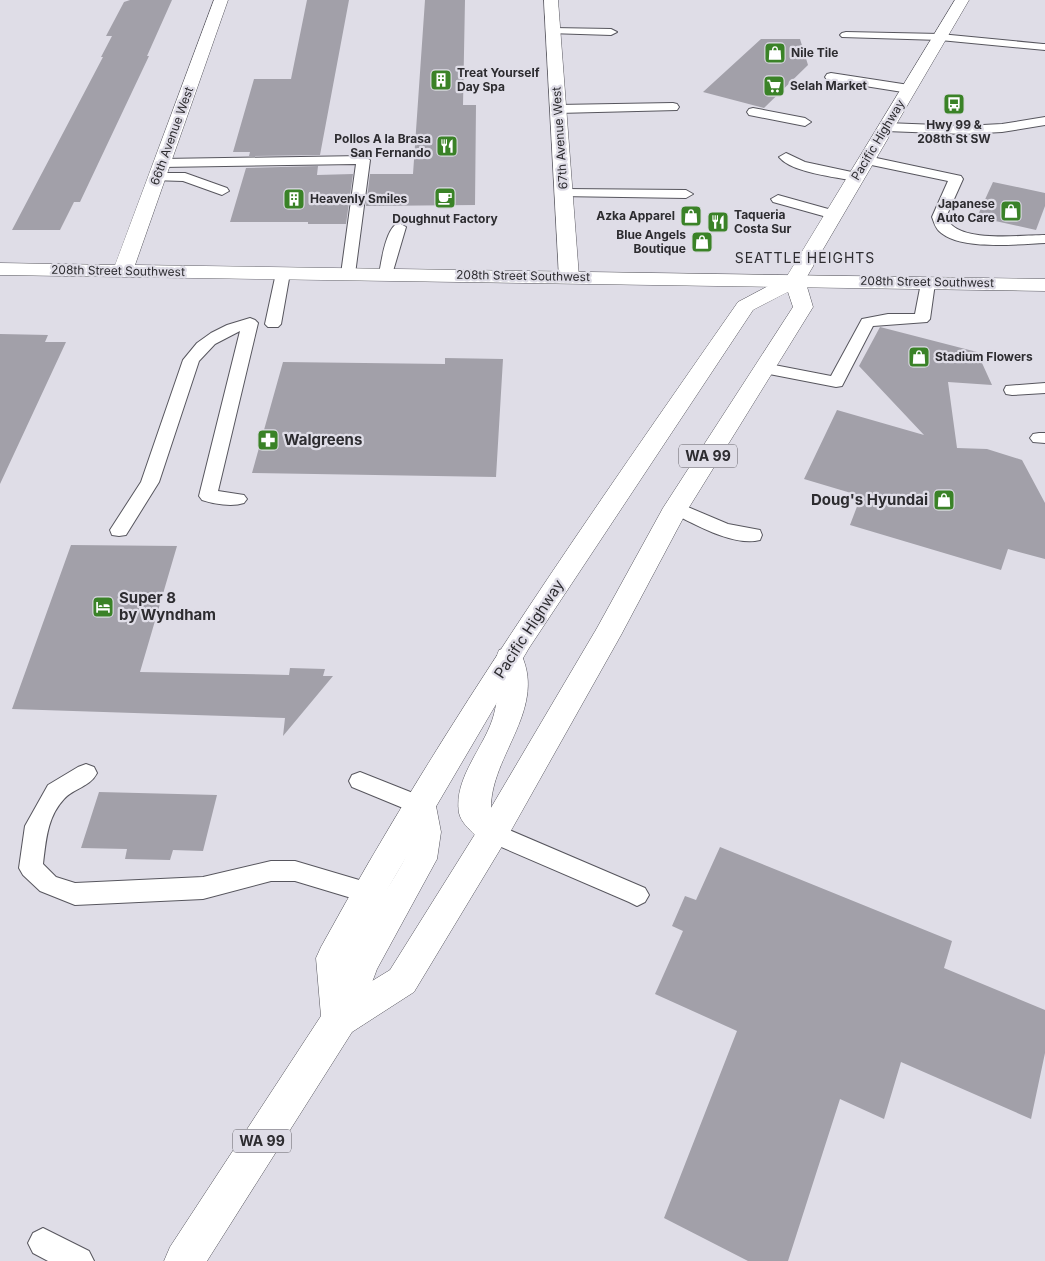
<svg xmlns="http://www.w3.org/2000/svg" width="1045" height="1261" font-family="Inter,sans-serif">
	<rect width="100%" height="100%" fill="#dfdde7"/>
	<path fill="#a2a0a9" d="M 130,0 L 172,0 L 147,56 L 149,56 L 80,202 L 74,202 L 60,230 L 12,230 L 103,57 L 101,57 L 112,36 L 106,36 L 124,2 Z
		M 307,0 L 349,0 L 320,155 L 249,156 L 250,152 L 233,152 L 254,79 L 291,79 Z
		M 425,0 L 465,0 L 463,105 L 476,105 L 475,205 L 366,206 L 370,174 L 413,174 Z
		M 761,39 L 800,39 L 808,65 L 764,108 L 703,92 Z
		M 318,166 L 317,175 L 353,174 L 346,224 L 308,224 L 308,222 L 230,222 L 246,168 Z
		M 993,182 L 1045,193 L 1045,206 L 1036,230 L 977,217 Z
		M 880,327 L 977,352 L 992,385 L 948,382 L 957,448 L 987,449 L 1022,460 L 1045,503 L 1045,559 L 1008,549 L 1001,570 L 850,525 L 861,496 L 804,479 L 837,410 L 924,435 L 859,366 Z
		M 0,334 L 48,335 L 45,342 L 66,342 L 0,484 Z
		M 445,358 L 503,359 L 496,477 L 252,473 L 283,362 L 445,364 Z
		M 71,545 L 177,546 L 140,672 L 289,675 L 290,668 L 325,669 L 323,676 L 333,676 L 283,736 L 285,718 L 12,709 Z
		M 99,792 L 217,795 L 203,851 L 173,850 L 170,860 L 125,859 L 127,849 L 81,848 Z
		M 720,847 L 952,941 L 944,968 L 1045,1010 L 1045,1053 L 1031,1119 L 901,1062 L 884,1119 L 840,1099 L 788,1261 L 748,1261 L 664,1218 L 737,1031 L 655,994 L 683,931 L 672,926 L 685,896 L 696,900 Z"/>
	<g fill="none" stroke-linecap="round" stroke-linejoin="round">
		<g stroke="#57565e" stroke-width="2">
			<path id="lane" d="M 553,28 L 611,29 L 617,32 L 611,35 L 549,33 L 547,31 Z
				M 846,32 L 940,34 L 1043,44 L 1045,44 L 1045,50 L 940,40 L 842,37 L 840,35 L 842,33 Z
				M 831,73 L 909,85 L 915,89 L 909,93 L 827,80 L 825,77 L 827,74 Z
				M 673,103 L 677,104 L 679,107 L 677,110 L 558,113 L 552,109 L 558,105 Z
				M 753,108 L 805,118 L 811,122 L 805,126 L 749,115 L 747,112 L 749,109 Z
				M 1045,117 L 1045,125 L 1002,132 L 964,134 L 886,131 L 880,127 L 886,123 L 964,126 L 1002,124 Z
				M 786,153 L 805,162 L 861,174 L 863,177 L 856,181 C 836,177 792,173 779,157 Z
				M 363,156 L 370,160 L 355,274 L 353,277 L 343,277 L 341,274 L 356,164 L 162,167 L 155,163 L 162,159 Z
				M 867,156 L 961,176 L 963,179 L 946,217 C 956,244 1021,235 1045,235 L 1045,243 C 1018,244 959,251 939,231 C 935,227 934,222 932,217 L 948,181 L 862,163 L 860,160 Z
				M 157,173 L 185,173 L 227,188 L 229,191 L 222,195 L 183,181 L 152,180 L 150,177 L 152,174 Z
				M 564,189 L 686,190 L 693,194 L 686,198 L 559,196 L 557,193 Z
				M 778,195 L 839,212 L 841,215 L 834,219 L 773,202 L 771,199 Z
				M 399,223 L 406,227 L 391,278 L 381,278 L 379,275 C 381,263 386,226 399,223 Z
				M 283,269 L 288,270 L 290,273 L 281,324 L 278,327 L 268,327 L 265,324 L 276,273 L 278,270 Z
				M 928,279 L 933,280 L 935,283 L 930,319 L 927,322 L 873,326 L 842,386 L 836,387 L 764,373 L 758,371 L 756,368 L 758,365 L 764,363 L 831,376 L 862,319 L 888,314 L 915,314 L 921,283 L 923,280 Z
				M 250,318 L 255,320 L 258,323 L 218,491 L 244,495 L 247,499 L 244,503 C 232,507 214,504 202,500 L 199,496 L 240,331 L 215,344 L 199,361 L 159,482 L 126,535 L 119,536 L 112,535 L 110,530 L 141,482 L 183,360 L 197,343 L 211,333 L 227,325 Z
				M 1045,383 L 1045,393 L 1012,395 L 1006,394 L 1004,390 L 1006,386 Z
				M 1039,433 L 1045,433 L 1045,443 L 1033,442 L 1030,438 L 1033,434 Z
				M 676,502 L 728,524 L 760,530 L 762,535 L 760,540 C 733,547 693,523 670,512 L 667,508 L 670,504 Z
				M 86,764 L 94,767 L 97,773 C 90,787 74,788 64,799 C 47,817 46,841 43,864 L 56,877 L 75,883 L 203,877 L 271,861 L 295,861 L 376,885 L 380,892 L 376,899 L 368,903 L 295,881 L 271,881 L 203,899 L 75,905 L 40,891 L 23,875 L 19,868 L 25,826 L 48,785 L 78,767 Z
				M 360,772 L 428,799 L 431,806 L 428,813 L 420,815 L 352,787 L 349,781 L 352,775 Z
				M 493,823 L 645,888 L 649,895 L 645,902 L 637,906 L 629,902 L 485,840 L 482,833 L 485,826 Z
				M 43,1228 L 89,1251 L 94,1261 L 48,1261 L 33,1253 L 28,1243 L 33,1233 Z"/>
		</g>
		<g stroke="#57565e" stroke-width="1">
			<path id="street" d="M 544,0 L 558,0 L 579,277 L 576,281 L 569,283 L 562,281 L 559,277 Z"/>
		</g>
		<g stroke="#57565e" stroke-width="1">
			<path id="secondary" d="M 214,0 L 228,0 L 135,265 L 1045,279 L 1045,291 L 0,275 L 0,263 L 115,265 Z"/>
		</g>
		<g stroke="#57565e" stroke-width="1">
			<path id="primary" d="M 509,647 L 519,650 C 550,707 490,755 491,809 L 504,823 L 509,833 L 504,843 C 490,848 485,846 475,835 C 469,829 461,822 459,813 C 453,777 486,746 494,714 C 497,703 498,691 498,680 C 497,669 494,660 499,650 Z
				M 420,793 L 431,797 L 436,806 L 441,832 L 437,859 L 377,969 L 370,988 L 370,1012 L 364,1024 L 352,1029 L 340,1024 C 317,973 385,901 406,856 C 415,836 400,815 409,797 Z"/>
		</g>
		<g stroke="#57565e" stroke-width="1">
			<path id="highway" d="M 955,0 L 969,0 L 805,280 L 813,307 L 688,509 L 621,635 L 504,843 L 414,992 L 352,1032 L 207,1261 L 164,1261 L 170,1247 L 321,1016 L 316,958 L 321,947 C 444,722 592,512 738,302 L 787,276 ZM 788,292 L 793,307 L 663,508 L 597,628 L 482,823 L 390,970 L 354,992 L 350,959 L 380,902 L 529,648 L 753,310 Z"/>
		</g>
		<use href="#lane" fill="#fff" fill-rule="evenodd"/>
		<use href="#street" fill="#fff" fill-rule="evenodd"/>
		<use href="#secondary" fill="#fff" fill-rule="evenodd"/>
		<use href="#primary" fill="#fff" fill-rule="evenodd"/>
		<use href="#highway" fill="#fff" fill-rule="evenodd"/>
	</g>
	<defs>
		<g id="shop-square" transform="scale(1.125)"><rect x="-9" y="-9" width="18" height="18" rx="4" fill="#3a8227" stroke="#dfdde7"/><path d="M-5-2.5h2.3a2.7 3.5 0 0 1 5.4 0H5L5.5 6h-11ZM-1.5-2.5h3a1.5 2.3 0 0 0-3 0Z" fill="#fff"/></g>
		<g id="building-square" transform="scale(1.125)"><rect x="-9" y="-9" width="18" height="18" rx="4" fill="#3a8227" stroke="#dfdde7"/><path d="M-4-6H4V6H1V3H-1V6H-4ZM-2.5-4.3h1.7v1.8h-1.7ZM.8-4.3h1.7v1.8H.8ZM-2.5-1h1.7V.8h-1.7ZM.8-1h1.7V.8H.8Z" fill="#fff"/></g>
		<g id="supermarket-square" transform="scale(1.125)"><rect x="-9" y="-9" width="18" height="18" rx="4" fill="#3a8227" stroke="#dfdde7"/><path d="M-6-5.5h2.5l.6 2H6L4.5 2H-2.5L-4.4-4H-6ZM-1.5 3.2a1.3 1.3 0 1 0 .1 0ZM3 3.2a1.3 1.3 0 1 0 .1 0Z" fill="#fff"/></g>
		<g id="bus-square" transform="scale(1.125)"><rect x="-9" y="-9" width="18" height="18" rx="4" fill="#3a8227" stroke="#dfdde7"/><path d="M-5-6H5V4H4V6H2V4H-2V6H-4V4H-5ZM-3.5-4V0h7V-4ZM-3.5 1.2v1.5H-2V1.2ZM2 1.2v1.5H3.5V1.2Z" fill="#fff"/></g>
		<g id="restaurant-square" transform="scale(1.125)"><rect x="-9" y="-9" width="18" height="18" rx="4" fill="#3a8227" stroke="#dfdde7"/><path d="M-5-6h1v4h1v-4h1v4h1v-4h1v5L-1.5 .5V6h-2V.5L-5-1ZM5-6V6H3V1.5H1.5Q1.5-4 5-6Z" fill="#fff"/></g>
		<g id="cafe-square" transform="scale(1.125)"><rect x="-9" y="-9" width="18" height="18" rx="4" fill="#3a8227" stroke="#dfdde7"/><path d="M-5.5-4.5H6V0H3Q3 3.5 0 3.5H-2.5Q-5.5 3.5-5.5 0ZM3-3.2v2h1.7v-2ZM-6 4.5H4V6H-6Z" fill="#fff"/></g>
		<g id="pharmacy-square" transform="scale(1.125)"><rect x="-9" y="-9" width="18" height="18" rx="4" fill="#3a8227" stroke="#dfdde7"/><path d="M-2-6h4v4h4v4h-4v4h-4v-4h-4v-4h4Z" fill="#fff"/></g>
		<g id="hotel-square" transform="scale(1.125)"><rect x="-9" y="-9" width="18" height="18" rx="4" fill="#3a8227" stroke="#dfdde7"/><path d="M-6-4.5h1.5V1H6V5H4.5V3h-9V5H-6ZM-4 0a1.8 1.8 0 1 1 3.6 0ZM.5 0V-2.5h3Q6-2.5 6 0Z" fill="#fff"/></g>
	</defs>
	<g fill-rule="evenodd">
		<use href="#shop-square" x="775" y="53"/>
		<use href="#building-square" x="441" y="80"/>
		<use href="#supermarket-square" x="774" y="86"/>
		<use href="#bus-square" x="954" y="104"/>
		<use href="#restaurant-square" x="447" y="146"/>
		<use href="#cafe-square" x="445" y="198"/>
		<use href="#building-square" x="294" y="199"/>
		<use href="#shop-square" x="1011" y="211"/>
		<use href="#shop-square" x="691" y="216"/>
		<use href="#restaurant-square" x="718" y="222"/>
		<use href="#shop-square" x="702" y="242"/>
		<use href="#shop-square" x="919" y="357"/>
		<use href="#pharmacy-square" x="268" y="440"/>
		<use href="#shop-square" x="944" y="500"/>
		<use href="#hotel-square" x="103" y="607"/>
	</g>
	<g text-anchor="middle" stroke-width="4.5" stroke-linejoin="round" paint-order="stroke">
		<g font-size="12" font-weight="bold" fill="#2d2c30" stroke="#dfdde7" text-anchor="start">
			<text x="791" y="57">Nile Tile</text>
			<text x="457" y="77">Treat Yourself<tspan x="457" dy="14">Day Spa</tspan></text>
			<text x="790" y="90">Selah Market</text>
			<text x="954" y="129" text-anchor="middle">Hwy 99 &amp;<tspan x="954" dy="14">208th St SW</tspan></text>
			<text x="431" y="143" text-anchor="end">Pollos A la Brasa<tspan x="431" dy="14">San Fernando</tspan></text>
			<text x="310" y="203">Heavenly Smiles</text>
			<text x="995" y="208" text-anchor="end">Japanese<tspan x="995" dy="14">Auto Care</tspan></text>
			<text x="734" y="219">Taqueria<tspan x="734" dy="14">Costa Sur</tspan></text>
			<text x="675" y="220" text-anchor="end">Azka Apparel</text>
			<text x="445" y="223" text-anchor="middle">Doughnut Factory</text>
			<text x="686" y="239" text-anchor="end">Blue Angels<tspan x="686" dy="14">Boutique</tspan></text>
			<text x="935" y="361">Stadium Flowers</text>
		</g>
		<g font-size="12" fill="#2d2c30" stroke="#dfdde7">
			<text transform="translate(172 136) rotate(-70)" y="4">66th Avenue West</text>
			<text transform="translate(560 138) rotate(-94)" y="4">67th Avenue West</text>
			<text transform="translate(878 140) rotate(-59)" y="4">Pacific Highway</text>
			<text transform="translate(118 271) rotate(1)" y="4">208th Street Southwest</text>
			<text transform="translate(523 276) rotate(1)" y="4">208th Street Southwest</text>
			<text transform="translate(927 282) rotate(1)" y="4">208th Street Southwest</text>
		</g>
		<g font-size="14" letter-spacing="1" fill="#2d2c30" stroke="#dfdde7">
			<text x="805" y="263">SEATTLE HEIGHTS</text>
		</g>
		<g fill="#dfdde7" stroke="#626167" stroke-width="1">
			<rect x="679" y="444.5" width="58" height="23" rx="4"/>
			<rect x="233" y="1129.5" width="58" height="23" rx="4"/>
		</g>
		<g font-size="14" font-weight="bold" fill="#2d2c30">
			<text x="708" y="461">WA 99</text>
			<text x="262" y="1146">WA 99</text>
		</g>
		<g font-size="15" font-weight="bold" fill="#2d2c30" stroke="#dfdde7" text-anchor="start">
			<text x="284" y="445">Walgreens</text>
			<text x="928" y="505" text-anchor="end">Doug's Hyundai</text>
			<text x="119" y="603">Super 8<tspan x="119" dy="17">by Wyndham</tspan></text>
		</g>
		<g font-size="15" fill="#2d2c30" stroke="#dfdde7">
			<text transform="translate(529 629) rotate(-57)" y="5">Pacific Highway</text>
		</g>
	</g>
</svg>
